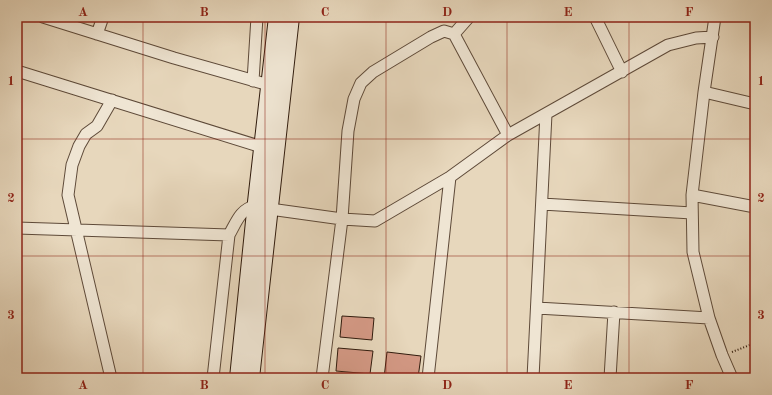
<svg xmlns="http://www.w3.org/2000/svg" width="772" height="395" font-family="'Old Standard TT',serif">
	<rect width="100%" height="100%" fill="#e7d7bc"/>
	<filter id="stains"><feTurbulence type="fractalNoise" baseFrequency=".005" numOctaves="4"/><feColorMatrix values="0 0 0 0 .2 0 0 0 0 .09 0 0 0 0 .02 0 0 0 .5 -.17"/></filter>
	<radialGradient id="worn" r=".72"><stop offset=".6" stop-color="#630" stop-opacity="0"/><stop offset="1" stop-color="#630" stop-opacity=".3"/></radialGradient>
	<path fill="#d49985" stroke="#301b0d" d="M 342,316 L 374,318 L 372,340 L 340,337 Z
		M 338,348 L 373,351 L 370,374 L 336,371 Z
		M 387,352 L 421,356 L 418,378 L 384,378 Z"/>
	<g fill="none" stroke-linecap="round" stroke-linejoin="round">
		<g stroke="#5e4a39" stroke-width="13">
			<path id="street" d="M 43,17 L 174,58 L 269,85
				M 595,17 L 622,72
				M 715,17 L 704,92 L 692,195 L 693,252 L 709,318 L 722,355 L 732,378
				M 97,34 L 103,17
				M 454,34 L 469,17
				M 17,71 L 262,147
				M 253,81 L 257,17
				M 704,92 L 755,104
				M 692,195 L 755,207
				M 542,204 L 692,213
				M 270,209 L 342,219 L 375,221 L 450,177 L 508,135 L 668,45 L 696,38 L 713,37
				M 17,228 L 229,235 C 236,223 240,209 255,206
				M 537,308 L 709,318
				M 111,378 L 68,195 L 72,165 L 79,146 L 86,134 L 97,126 L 112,100
				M 213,378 L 229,235
				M 322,378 L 342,219 L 348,131 L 354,99 L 361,83 L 373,72 L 431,37 L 444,31 L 454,34 L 508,135
				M 428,378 L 450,177
				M 533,378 L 546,114
				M 610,378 L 614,312"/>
		</g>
		<g stroke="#301b0d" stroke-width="18">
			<path id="secondary" d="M 238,378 L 256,202 L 277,17
				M 251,378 L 291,17"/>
		</g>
		<path stroke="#301b0d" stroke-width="2" stroke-dasharray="1 2" stroke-linecap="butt" d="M 732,352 L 755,343"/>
		<use href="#street" stroke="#efe5d3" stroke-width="11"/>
		<use href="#secondary" stroke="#efe5d3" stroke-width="16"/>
	</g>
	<path fill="none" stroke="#8f2418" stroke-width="1" stroke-opacity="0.55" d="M 143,17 L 143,378M 265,17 L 265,378M 386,17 L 386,378M 507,17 L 507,378M 629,17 L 629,378M 17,139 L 755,139M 17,256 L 755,256"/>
	<rect width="772" height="395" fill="none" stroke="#e7d7bc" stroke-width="44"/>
	<rect x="22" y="22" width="728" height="351" fill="none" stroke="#8f2418" stroke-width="1.5"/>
	<g font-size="13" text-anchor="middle" font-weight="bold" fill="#8f2418">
		<text x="83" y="16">A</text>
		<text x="204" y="16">B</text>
		<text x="325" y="16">C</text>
		<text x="447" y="16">D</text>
		<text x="568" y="16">E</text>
		<text x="689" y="16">F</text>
		<text x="11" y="85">1</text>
		<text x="761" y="85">1</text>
		<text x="11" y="202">2</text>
		<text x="761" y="202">2</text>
		<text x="11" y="319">3</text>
		<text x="761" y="319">3</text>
		<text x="83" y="389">A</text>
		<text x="204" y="389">B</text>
		<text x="325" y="389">C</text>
		<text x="447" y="389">D</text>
		<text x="568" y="389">E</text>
		<text x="689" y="389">F</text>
	</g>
	<rect width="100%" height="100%" filter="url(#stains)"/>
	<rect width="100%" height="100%" fill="url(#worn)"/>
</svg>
